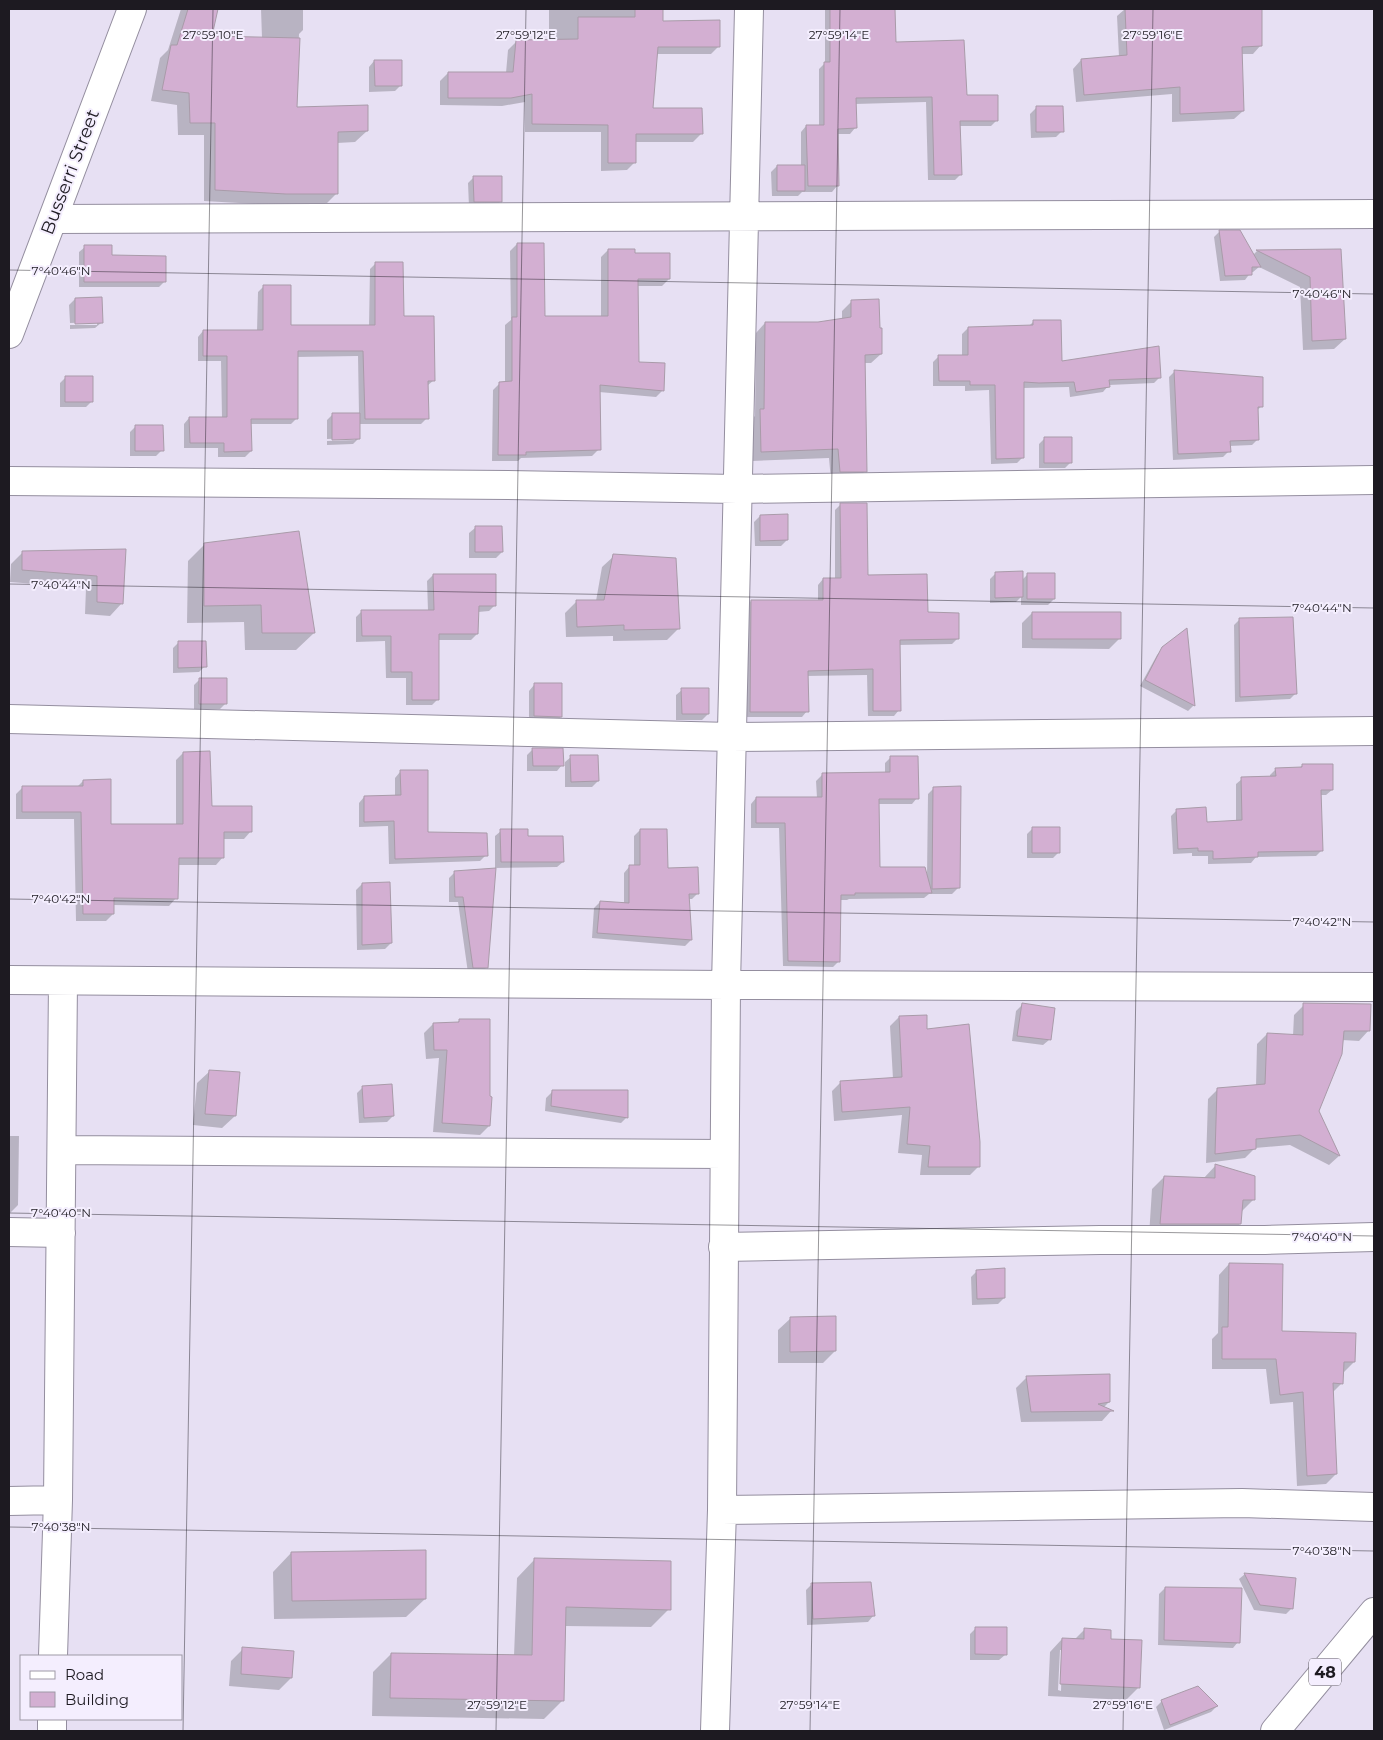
<svg xmlns="http://www.w3.org/2000/svg" width="1383" height="1740" font-family="Montserrat,sans-serif">
	<rect width="100%" height="100%" fill="#e7e0f3"/>
	<path fill="#0003" fill-rule="evenodd" d="M 181,9 L 216,9 L 210,37 L 262,38 L 261,9 L 303,9 L 303,30 L 299,34 L 296,108 L 367,131 L 355,142 L 337,143 L 337,193 L 325,205 L 274,205 L 204,201 L 204,135 L 178,135 L 177,105 L 151,101 L 160,58 L 168,50 Z
		M 549,9 L 662,9 L 662,23 L 719,46 L 711,54 L 656,54 L 652,109 L 701,134 L 693,142 L 635,142 L 635,162 L 627,170 L 601,171 L 601,132 L 525,132 L 525,102 L 502,106 L 440,105 L 440,81 L 448,73 L 506,73 L 508,50 L 516,42 L 549,41 Z
		M 825,9 L 894,9 L 895,43 L 997,120 L 991,126 L 959,126 L 961,174 L 955,180 L 928,180 L 926,102 L 855,104 L 855,128 L 850,134 L 837,134 L 837,186 L 832,192 L 802,192 L 798,196 L 772,196 L 771,172 L 777,166 L 801,166 L 801,132 L 806,126 L 819,126 L 819,69 L 825,63 Z
		M 1125,9 L 1261,9 L 1261,45 L 1253,54 L 1241,54 L 1243,111 L 1234,119 L 1172,122 L 1172,94 L 1076,102 L 1073,69 L 1081,60 L 1119,57 L 1117,16 Z
		M 374,61 L 401,85 L 395,91 L 369,92 L 369,67 Z
		M 1036,108 L 1062,131 L 1056,137 L 1031,138 L 1030,114 Z
		M 474,177 L 501,201 L 495,207 L 469,207 L 468,183 Z
		M 1220,231 L 1253,255 L 1257,251 L 1340,250 L 1345,339 L 1334,349 L 1303,350 L 1300,287 L 1259,267 L 1253,272 L 1251,272 L 1245,280 L 1220,281 L 1214,237 Z
		M 517,244 L 544,317 L 601,317 L 601,257 L 608,250 L 669,279 L 662,286 L 637,286 L 637,363 L 663,390 L 656,397 L 599,392 L 599,449 L 592,456 L 521,458 L 518,461 L 492,461 L 493,390 L 500,383 L 505,383 L 505,325 L 511,320 L 510,251 Z
		M 85,247 L 111,257 L 165,281 L 159,287 L 79,287 L 79,252 Z
		M 375,264 L 434,380 L 427,386 L 427,418 L 421,424 L 359,424 L 359,438 L 353,444 L 327,445 L 327,441 L 355,440 L 355,438 L 327,439 L 327,420 L 333,414 L 359,414 L 358,356 L 296,357 L 297,418 L 291,424 L 250,424 L 251,451 L 245,457 L 218,457 L 218,448 L 184,448 L 184,424 L 189,418 L 222,418 L 221,361 L 198,361 L 198,337 L 203,331 L 257,331 L 258,292 L 264,286 L 290,327 L 369,326 L 370,269 Z
		M 75,299 L 101,323 L 95,328 L 70,329 L 70,325 L 97,325 L 97,322 L 70,323 L 69,305 Z
		M 852,301 L 881,354 L 871,363 L 864,363 L 865,471 L 856,481 L 831,481 L 829,458 L 752,461 L 751,420 L 755,416 L 756,333 L 765,323 L 818,323 L 842,320 L 842,311 Z
		M 1034,321 L 1060,362 L 1160,377 L 1154,383 L 1109,385 L 1103,392 L 1070,397 L 1069,387 L 1023,388 L 1023,457 L 1017,463 L 991,464 L 989,390 L 965,391 L 965,386 L 933,386 L 933,362 L 939,356 L 962,356 L 962,334 L 968,328 L 1028,327 Z
		M 1175,371 L 1262,406 L 1256,411 L 1258,439 L 1252,445 L 1229,446 L 1229,451 L 1223,457 L 1173,460 L 1169,377 Z
		M 66,377 L 92,401 L 86,407 L 60,407 L 60,383 Z
		M 136,426 L 162,450 L 156,456 L 130,456 L 130,432 Z
		M 1045,438 L 1071,462 L 1065,468 L 1039,468 L 1039,444 Z
		M 841,504 L 867,576 L 958,638 L 952,644 L 899,645 L 899,710 L 894,716 L 868,716 L 867,675 L 806,676 L 807,711 L 802,717 L 744,717 L 746,607 L 751,601 L 818,601 L 818,585 L 823,579 L 835,579 L 835,510 Z
		M 760,516 L 787,540 L 781,546 L 755,546 L 754,522 Z
		M 475,528 L 502,552 L 496,558 L 469,558 L 469,533 Z
		M 205,544 L 314,633 L 296,650 L 245,650 L 244,622 L 187,623 L 188,561 Z
		M 125,550 L 122,603 L 110,616 L 85,614 L 86,588 L 10,582 L 11,564 L 23,552 Z
		M 614,556 L 679,628 L 667,640 L 613,641 L 613,636 L 566,637 L 565,613 L 577,601 L 596,601 L 602,567 Z
		M 996,573 L 1022,580 L 1027,575 L 1054,599 L 1048,605 L 1021,605 L 1021,597 L 1016,602 L 990,603 L 990,579 Z
		M 433,575 L 495,605 L 489,611 L 478,612 L 477,634 L 471,640 L 438,640 L 438,699 L 432,705 L 406,705 L 406,678 L 386,678 L 385,641 L 356,642 L 356,617 L 362,611 L 428,611 L 427,581 Z
		M 1032,613 L 1119,639 L 1109,649 L 1022,648 L 1022,623 Z
		M 1240,619 L 1296,693 L 1290,699 L 1235,702 L 1234,625 Z
		M 179,642 L 205,666 L 199,672 L 173,673 L 173,648 Z
		M 1163,648 L 1194,705 L 1188,711 L 1140,686 L 1157,655 Z
		M 200,679 L 226,703 L 220,709 L 194,709 L 194,685 Z
		M 534,685 L 561,717 L 555,723 L 529,722 L 529,691 Z
		M 682,690 L 708,714 L 702,720 L 676,720 L 676,695 Z
		M 533,749 L 562,765 L 557,771 L 527,771 L 527,755 Z
		M 183,753 L 210,807 L 251,831 L 244,839 L 223,839 L 223,857 L 216,865 L 178,865 L 176,898 L 169,906 L 113,905 L 113,914 L 106,921 L 76,921 L 74,819 L 16,819 L 16,794 L 23,787 L 77,787 L 83,781 L 110,825 L 176,825 L 176,760 Z
		M 571,757 L 598,781 L 592,787 L 565,787 L 565,762 Z
		M 891,757 L 917,798 L 912,804 L 877,804 L 879,868 L 927,876 L 928,794 L 934,788 L 958,888 L 952,894 L 929,894 L 924,898 L 849,899 L 847,900 L 840,900 L 839,961 L 833,967 L 783,966 L 779,828 L 751,828 L 751,804 L 756,798 L 817,798 L 816,781 L 822,775 L 885,773 L 885,763 Z
		M 1303,765 L 1332,790 L 1326,795 L 1320,795 L 1322,850 L 1316,856 L 1256,857 L 1251,863 L 1208,864 L 1208,856 L 1192,856 L 1192,853 L 1173,854 L 1171,816 L 1177,810 L 1206,823 L 1236,821 L 1236,784 L 1242,779 L 1270,777 L 1270,775 L 1276,769 L 1299,768 Z
		M 400,772 L 427,833 L 486,855 L 480,861 L 389,864 L 388,826 L 359,827 L 359,803 L 364,797 L 395,796 L 395,778 Z
		M 1033,828 L 1059,852 L 1053,858 L 1027,858 L 1027,834 Z
		M 640,830 L 666,869 L 698,893 L 692,899 L 688,899 L 691,940 L 685,946 L 592,938 L 594,908 L 600,902 L 624,904 L 624,873 L 629,867 L 634,867 L 634,836 Z
		M 501,831 L 563,862 L 557,867 L 495,868 L 495,836 Z
		M 455,872 L 487,967 L 481,973 L 468,973 L 458,902 L 449,902 L 449,878 Z
		M 362,884 L 391,943 L 385,949 L 357,950 L 356,890 Z
		M 1022,1005 L 1049,1040 L 1043,1045 L 1012,1041 L 1016,1011 Z
		M 1304,1005 L 1369,1030 L 1359,1041 L 1342,1040 L 1318,1111 L 1339,1156 L 1329,1165 L 1290,1145 L 1255,1148 L 1245,1158 L 1206,1163 L 1208,1099 L 1218,1089 L 1256,1086 L 1257,1044 L 1267,1034 L 1293,1036 L 1294,1015 Z
		M 899,1017 L 926,1030 L 979,1166 L 970,1175 L 920,1175 L 922,1155 L 898,1153 L 902,1115 L 834,1121 L 832,1091 L 841,1082 L 893,1079 L 890,1026 Z
		M 460,1020 L 489,1126 L 480,1135 L 433,1132 L 439,1058 L 426,1059 L 424,1033 L 433,1024 L 457,1023 Z
		M 210,1071 L 235,1116 L 222,1128 L 193,1125 L 197,1083 Z
		M 363,1087 L 393,1116 L 387,1122 L 359,1123 L 357,1093 Z
		M 552,1092 L 627,1117 L 621,1123 L 545,1111 L 546,1098 Z
		M 9,1136 L 19,1136 L 18,1205 L 9,1214 Z
		M 1216,1165 L 1254,1199 L 1241,1212 L 1240,1224 L 1227,1236 L 1149,1236 L 1152,1189 L 1164,1177 L 1203,1179 Z
		M 1229,1264 L 1281,1332 L 1354,1362 L 1344,1372 L 1342,1383 L 1333,1392 L 1336,1474 L 1326,1484 L 1297,1486 L 1293,1402 L 1270,1404 L 1266,1369 L 1212,1369 L 1212,1339 L 1218,1333 L 1219,1275 Z
		M 977,1271 L 1004,1298 L 998,1304 L 972,1305 L 971,1277 Z
		M 9,1283 L 10,1283 L 9,1326 Z
		M 791,1318 L 835,1351 L 823,1363 L 778,1363 L 778,1330 Z
		M 1027,1377 L 1109,1402 L 1103,1408 L 1111,1411 L 1102,1421 L 1021,1422 L 1016,1388 Z
		M 291,1553 L 425,1599 L 406,1617 L 274,1619 L 273,1572 Z
		M 535,1559 L 669,1609 L 651,1627 L 564,1626 L 563,1700 L 544,1719 L 372,1716 L 373,1672 L 391,1654 L 514,1656 L 517,1578 Z
		M 1245,1574 L 1292,1608 L 1286,1614 L 1254,1610 L 1239,1579 Z
		M 812,1584 L 873,1616 L 868,1622 L 807,1625 L 806,1590 Z
		M 1165,1588 L 1238,1642 L 1233,1648 L 1158,1645 L 1159,1594 Z
		M 976,1628 L 1005,1655 L 999,1660 L 970,1660 L 970,1634 Z
		M 1085,1629 L 1138,1688 L 1126,1700 L 1048,1696 L 1050,1652 L 1062,1639 L 1074,1640 ZM 1060,1650 L 1062,1650 L 1061,1691 L 1058,1690 Z
		M 243,1649 L 291,1678 L 279,1690 L 229,1686 L 231,1661 Z
		M 1162,1701 L 1217,1706 L 1211,1712 L 1164,1730 L 1156,1707 Z"/>
	<path fill="#d3afd2" stroke="#a99ba9" d="M 188,9 L 218,9 L 212,36 L 300,38 L 297,107 L 368,105 L 368,131 L 338,132 L 338,194 L 286,194 L 215,190 L 215,123 L 190,123 L 189,93 L 162,90 L 171,45 L 177,45 Z
		M 635,9 L 663,9 L 663,21 L 720,20 L 720,47 L 658,47 L 653,108 L 702,108 L 703,134 L 636,134 L 636,163 L 608,163 L 608,125 L 532,124 L 532,94 L 511,98 L 448,98 L 448,72 L 513,72 L 516,40 L 578,39 L 578,17 L 635,17 Z
		M 830,9 L 895,9 L 896,42 L 964,40 L 967,95 L 998,95 L 998,121 L 960,121 L 962,175 L 934,175 L 932,97 L 856,98 L 857,128 L 838,129 L 839,186 L 808,186 L 806,125 L 824,125 L 824,62 L 830,62 Z
		M 1125,9 L 1262,9 L 1262,46 L 1242,47 L 1244,111 L 1180,114 L 1180,87 L 1084,95 L 1081,59 L 1127,55 Z
		M 374,60 L 402,60 L 402,86 L 375,86 Z
		M 1036,106 L 1063,106 L 1064,132 L 1036,132 Z
		M 777,165 L 805,165 L 805,191 L 777,191 Z
		M 473,176 L 502,176 L 502,202 L 474,202 Z
		M 1219,230 L 1240,230 L 1261,267 L 1252,267 L 1252,275 L 1225,276 Z
		M 517,243 L 544,243 L 545,316 L 608,316 L 608,249 L 635,249 L 635,253 L 670,253 L 670,279 L 638,279 L 639,362 L 665,363 L 664,391 L 600,385 L 601,450 L 526,452 L 526,455 L 498,455 L 499,382 L 512,381 L 512,317 L 517,317 Z
		M 84,245 L 112,245 L 112,255 L 166,256 L 166,282 L 84,282 Z
		M 1341,249 L 1346,339 L 1312,341 L 1310,277 L 1256,250 Z
		M 375,262 L 403,262 L 404,316 L 434,316 L 435,381 L 428,381 L 429,419 L 365,419 L 363,351 L 298,351 L 298,419 L 251,419 L 252,451 L 224,452 L 224,443 L 190,443 L 189,417 L 227,417 L 227,356 L 203,356 L 203,330 L 263,330 L 263,285 L 291,285 L 291,325 L 375,325 Z
		M 102,297 L 103,323 L 75,324 L 75,298 Z
		M 879,299 L 880,328 L 882,328 L 882,354 L 865,355 L 867,472 L 840,472 L 838,449 L 761,452 L 760,409 L 764,409 L 765,322 L 818,322 L 851,317 L 851,300 Z
		M 1033,320 L 1061,320 L 1062,361 L 1159,346 L 1161,378 L 1109,380 L 1110,387 L 1076,392 L 1074,382 L 1039,383 L 1024,382 L 1024,458 L 996,459 L 995,385 L 970,385 L 970,381 L 939,381 L 938,355 L 968,355 L 968,327 L 1033,325 Z
		M 1174,370 L 1263,377 L 1263,407 L 1258,407 L 1259,440 L 1230,441 L 1231,452 L 1178,454 Z
		M 65,376 L 93,376 L 93,402 L 65,402 Z
		M 332,413 L 360,413 L 360,439 L 332,440 Z
		M 135,425 L 163,425 L 164,451 L 135,451 Z
		M 1044,437 L 1072,437 L 1072,463 L 1044,463 Z
		M 840,503 L 867,503 L 868,575 L 927,574 L 928,612 L 959,613 L 959,639 L 900,640 L 901,711 L 873,711 L 873,669 L 808,671 L 809,712 L 750,712 L 751,600 L 823,600 L 823,578 L 841,578 Z
		M 788,514 L 788,540 L 760,541 L 760,515 Z
		M 475,526 L 502,526 L 503,552 L 475,552 Z
		M 299,531 L 315,633 L 262,633 L 261,605 L 204,606 L 204,543 Z
		M 126,549 L 123,604 L 97,602 L 97,576 L 22,570 L 22,551 Z
		M 613,554 L 676,558 L 680,629 L 624,630 L 624,625 L 577,627 L 576,600 L 604,600 Z
		M 1023,571 L 1023,597 L 995,598 L 995,572 Z
		M 1027,573 L 1055,573 L 1055,599 L 1027,599 Z
		M 433,574 L 496,574 L 496,606 L 479,606 L 478,634 L 439,634 L 439,700 L 412,700 L 412,672 L 391,672 L 391,636 L 362,636 L 361,610 L 434,610 Z
		M 1032,612 L 1121,612 L 1121,639 L 1032,639 Z
		M 1293,617 L 1297,694 L 1240,697 L 1239,618 Z
		M 1187,628 L 1195,706 L 1145,680 L 1162,647 Z
		M 178,641 L 206,641 L 207,667 L 178,668 Z
		M 199,678 L 227,678 L 227,704 L 199,704 Z
		M 534,683 L 562,683 L 562,717 L 534,716 Z
		M 681,688 L 709,688 L 709,714 L 682,714 Z
		M 532,748 L 563,748 L 564,766 L 533,766 Z
		M 210,751 L 212,806 L 252,806 L 252,832 L 224,832 L 224,858 L 179,858 L 178,899 L 114,898 L 114,914 L 83,914 L 81,812 L 22,812 L 22,786 L 83,786 L 83,780 L 111,779 L 111,824 L 183,824 L 183,752 Z
		M 570,755 L 598,755 L 599,781 L 571,782 Z
		M 890,756 L 918,756 L 919,799 L 879,799 L 880,867 L 925,867 L 932,893 L 855,893 L 855,895 L 841,895 L 840,962 L 788,961 L 785,823 L 756,823 L 756,797 L 822,797 L 822,773 L 890,772 Z
		M 1302,764 L 1333,764 L 1333,790 L 1321,790 L 1323,851 L 1258,852 L 1258,857 L 1213,859 L 1213,851 L 1198,851 L 1198,848 L 1178,849 L 1176,809 L 1206,807 L 1207,822 L 1242,820 L 1241,777 L 1276,776 L 1275,768 L 1302,767 Z
		M 400,770 L 428,770 L 428,832 L 487,833 L 488,856 L 395,859 L 394,821 L 364,822 L 364,796 L 401,795 Z
		M 961,786 L 960,888 L 932,889 L 933,787 Z
		M 1032,827 L 1060,827 L 1060,853 L 1032,853 Z
		M 500,829 L 528,829 L 528,836 L 563,836 L 564,862 L 501,862 Z
		M 640,829 L 667,829 L 668,868 L 698,867 L 699,894 L 689,894 L 692,940 L 597,933 L 600,901 L 629,903 L 629,865 L 640,865 Z
		M 496,868 L 488,968 L 473,968 L 463,897 L 455,897 L 454,871 Z
		M 390,882 L 392,943 L 362,945 L 362,883 Z
		M 1022,1003 L 1055,1008 L 1051,1040 L 1017,1036 Z
		M 1303,1003 L 1371,1004 L 1370,1031 L 1344,1031 L 1342,1054 L 1319,1111 L 1340,1156 L 1300,1135 L 1256,1139 L 1256,1149 L 1215,1154 L 1217,1088 L 1265,1084 L 1267,1033 L 1303,1035 Z
		M 927,1015 L 927,1029 L 969,1024 L 980,1142 L 980,1167 L 928,1167 L 930,1146 L 907,1144 L 910,1107 L 842,1112 L 840,1081 L 902,1077 L 899,1016 Z
		M 459,1019 L 490,1019 L 490,1096 L 492,1097 L 490,1126 L 442,1123 L 447,1050 L 434,1050 L 433,1023 L 459,1022 Z
		M 209,1070 L 240,1072 L 236,1116 L 205,1114 Z
		M 392,1084 L 394,1116 L 364,1118 L 362,1086 Z
		M 552,1090 L 628,1090 L 628,1118 L 551,1106 Z
		M 1215,1164 L 1255,1176 L 1255,1200 L 1243,1200 L 1241,1224 L 1160,1224 L 1164,1176 L 1215,1178 Z
		M 1229,1263 L 1283,1264 L 1282,1331 L 1356,1333 L 1355,1362 L 1344,1362 L 1343,1384 L 1333,1383 L 1337,1474 L 1307,1476 L 1303,1392 L 1280,1395 L 1276,1359 L 1222,1359 L 1222,1327 L 1228,1327 Z
		M 1005,1268 L 1005,1298 L 977,1299 L 976,1270 Z
		M 836,1316 L 836,1351 L 790,1352 L 790,1317 Z
		M 1110,1374 L 1110,1402 L 1098,1404 L 1114,1411 L 1031,1412 L 1026,1376 Z
		M 426,1550 L 426,1599 L 292,1601 L 291,1552 Z
		M 534,1558 L 671,1561 L 671,1610 L 566,1607 L 564,1701 L 390,1698 L 391,1653 L 532,1655 Z
		M 1244,1573 L 1296,1578 L 1293,1609 L 1260,1605 Z
		M 871,1582 L 875,1616 L 813,1619 L 811,1583 Z
		M 1165,1587 L 1242,1588 L 1240,1643 L 1164,1640 Z
		M 975,1627 L 1007,1627 L 1007,1655 L 975,1654 Z
		M 1084,1628 L 1111,1630 L 1111,1639 L 1142,1640 L 1140,1688 L 1060,1684 L 1062,1638 L 1084,1639 Z
		M 242,1647 L 294,1651 L 292,1678 L 241,1674 Z
		M 1198,1686 L 1218,1706 L 1170,1725 L 1161,1700 Z"/>
	<g fill="none" stroke-linecap="round" stroke-linejoin="round">
		<g stroke="#948e9f" stroke-width="30">
			<path id="minor" d="M 53,219 L 1374,214
				M 9,481 L 508,485 L 737,489 L 1374,480
				M 9,719 L 731,737 L 1374,731
				M 9,980 L 726,985 L 1374,987
				M 63,1150 L 724,1154
				M 9,1232 L 61,1233
				M 723,1247 L 1100,1240 L 1265,1240 L 1374,1237
				M 9,1501 L 58,1500
				M 722,1510 L 1242,1503 L 1374,1507
				M 53,1656 L 58,1500 L 63,981
				M 52,1731 L 52,1719
				M 715,1731 L 722,1510 L 726,985 L 749,9"/>
		</g>
		<g stroke="#948e9f" stroke-width="30">
			<path id="secondary" d="M 9,334 L 132,9"/>
		</g>
		<g stroke="#948e9f" stroke-width="30">
			<path id="primary" d="M 1275,1731 L 1374,1612"/>
		</g>
		<use href="#minor" stroke="#fff" stroke-width="28"/>
		<use href="#secondary" stroke="#fff" stroke-width="28"/>
		<use href="#primary" stroke="#fff" stroke-width="28"/>
	</g>
	<path fill="none" stroke="#1d1a21" stroke-width="1" stroke-opacity="0.45" d="M 9,270 L 1374,294M 9,584 L 1374,608M 9,899 L 1374,922M 9,1213 L 1374,1236M 9,1527 L 1374,1551M 183,1731 L 213,9M 496,1731 L 526,9M 810,1731 L 840,9M 1123,1731 L 1153,9"/>
	<g text-anchor="middle" stroke-width="4" stroke-linejoin="round" paint-order="stroke">
		<rect fill="#f4eefe" stroke="#5e5a63" stroke-width="1" x="1309" y="1658.5" width="32" height="27" rx="4"/>
		<g font-size="16" font-weight="bold" fill="#1d1a21">
			<text x="1325" y="1678">48</text>
		</g>
		<g font-size="18" fill="#1d1a21" stroke="#f4eefe">
			<text transform="translate(70 172) rotate(-69)" y="6">Busserri Street</text>
		</g>
	</g>
	<g font-size="12" text-anchor="middle" fill="#1d1a21" stroke="#f4eefe" stroke-width="4" stroke-linejoin="round" paint-order="stroke">
		<text x="213" y="39">27°59'10"E</text>
		<text x="526" y="39">27°59'12"E</text>
		<text x="839" y="39">27°59'14"E</text>
		<text x="1153" y="39">27°59'16"E</text>
		<text x="61" y="275">7°40'46"N</text>
		<text x="1322" y="298">7°40'46"N</text>
		<text x="61" y="589">7°40'44"N</text>
		<text x="1322" y="612">7°40'44"N</text>
		<text x="61" y="903">7°40'42"N</text>
		<text x="1322" y="926">7°40'42"N</text>
		<text x="61" y="1217">7°40'40"N</text>
		<text x="1322" y="1241">7°40'40"N</text>
		<text x="61" y="1531">7°40'38"N</text>
		<text x="1322" y="1555">7°40'38"N</text>
		<text x="497" y="1709">27°59'12"E</text>
		<text x="810" y="1709">27°59'14"E</text>
		<text x="1123" y="1709">27°59'16"E</text>
	</g>
	<rect width="1383" height="1740" fill="none" stroke="#1d1a21" stroke-width="20"/>
	<rect x="20" y="1655" width="162" height="65" fill="#f4eefe" stroke="#9e99a6"/>
	<rect x="30" y="1671" width="25" height="8" fill="#ffffff" stroke="#9e99a6"/>
	<text x="65" y="1680" font-size="15" fill="#1d1a21">Road</text>
	<rect x="30" y="1692" width="25" height="15" fill="#d3afd2" stroke="#9e99a6"/>
	<text x="65" y="1705" font-size="15" fill="#1d1a21">Building</text>
</svg>
